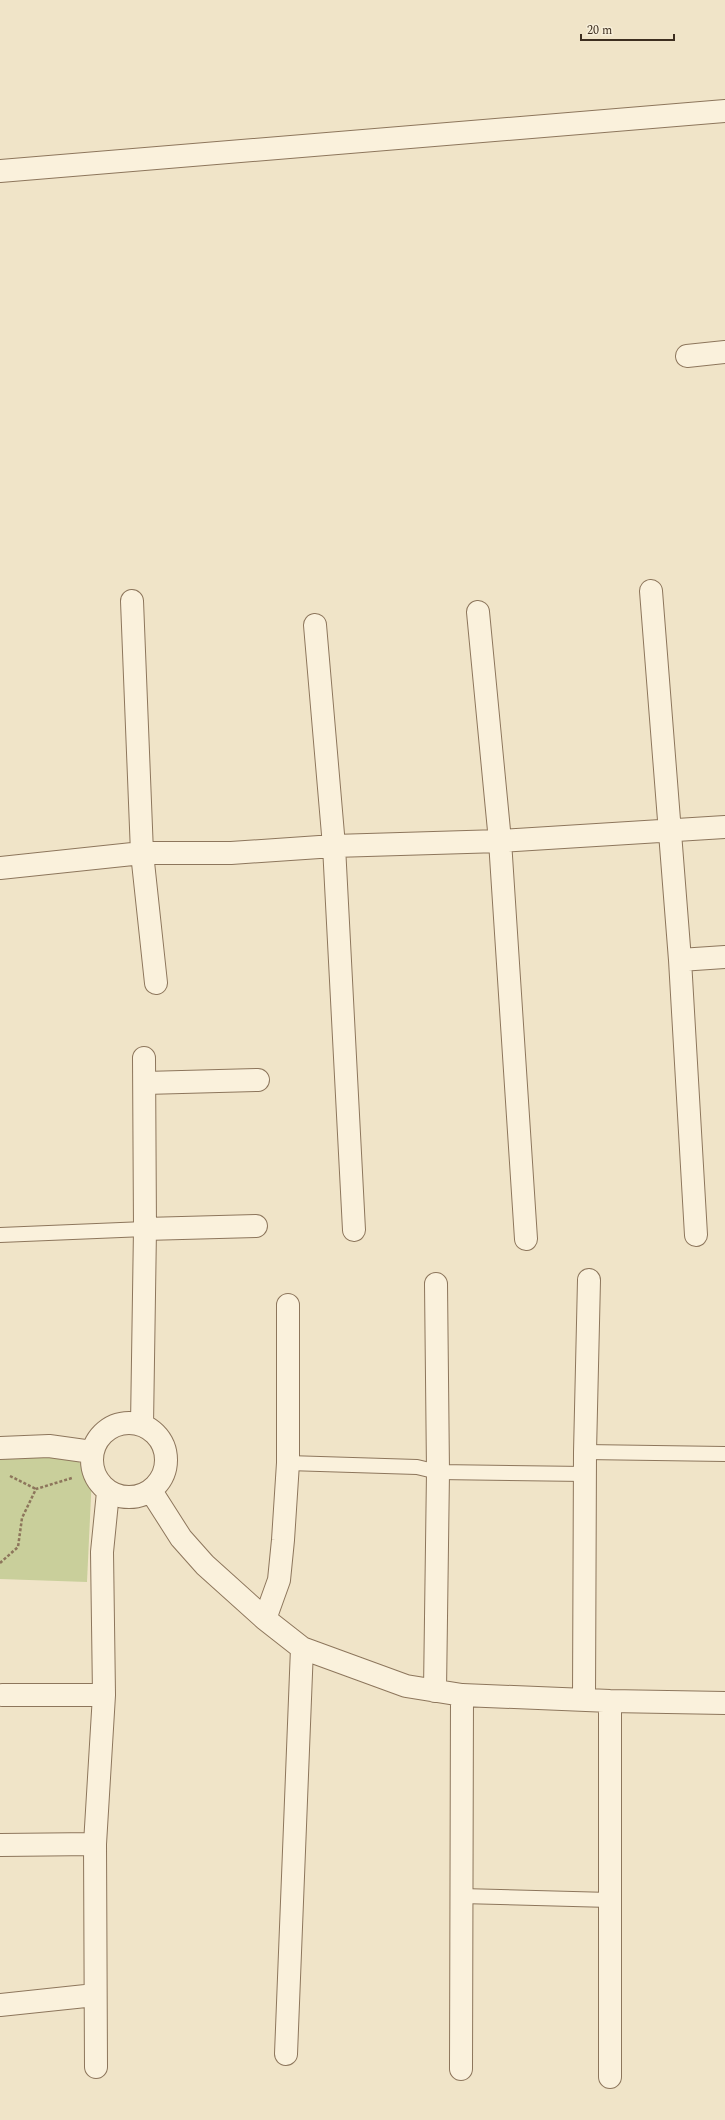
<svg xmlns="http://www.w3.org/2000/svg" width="725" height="2120" font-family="Spectral,serif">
	<rect width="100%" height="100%" fill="#f0e4c8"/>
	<path fill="#c9cf9b" d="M 57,1440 L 92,1475 L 87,1582 L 0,1579 L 0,1441 Z"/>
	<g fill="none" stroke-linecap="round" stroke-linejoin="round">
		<g stroke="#8d765c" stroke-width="16">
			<path id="service" d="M 0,1235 L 145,1229
				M 585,1452 L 725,1454
				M 288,1463 L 417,1467 L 438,1472 L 585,1474
				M 461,1896 L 610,1900"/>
		</g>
		<g stroke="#8d765c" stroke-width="24">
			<path id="minor" d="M 0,171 L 725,111
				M 687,356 L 725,352
				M 651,591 L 680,960 L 696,1235
				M 132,601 L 142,853 L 156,983
				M 478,612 L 500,841 L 526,1239
				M 315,625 L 334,846 L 354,1230
				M 0,868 L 142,853 L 231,853 L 334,846 L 500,841 L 725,827
				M 680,960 L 725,957
				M 145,1083 L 258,1080
				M 145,1229 L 256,1226
				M92 1460a37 37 0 1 1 74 0a37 37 0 1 1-74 0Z
				M 142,1425 L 145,1229 L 144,1058
				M 0,1448 L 49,1446 L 92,1452
				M 151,1491 L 181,1538 L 205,1565 L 265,1619 L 302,1648 L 406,1686 L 462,1695 L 610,1701 L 725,1703
				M 265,1619 L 279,1580 L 283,1540 L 288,1463 L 288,1305
				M 435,1691 L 438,1472 L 436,1284
				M 2,1695 L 104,1695
				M 584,1700 L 585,1452 L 589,1280
				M 0,1845 L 95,1844
				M 0,2005 L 95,1995
				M 286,2054 L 302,1648
				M 96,2067 L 95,1844 L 104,1695 L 102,1552 L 108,1492
				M 461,2069 L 462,1695
				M 610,2077 L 610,1701"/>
		</g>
		<path stroke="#8d765c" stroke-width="2.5" stroke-dasharray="3 2" stroke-linecap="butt" d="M 10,1476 L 36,1489
			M 0,1563 L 18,1547 L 22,1518 L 36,1489 L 72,1478"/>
		<use href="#service" stroke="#faf1dc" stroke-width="14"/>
		<use href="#minor" stroke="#faf1dc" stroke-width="22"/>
	</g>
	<path d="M581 34v6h93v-6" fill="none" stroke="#3d2e20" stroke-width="2"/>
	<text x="587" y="34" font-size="12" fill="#3d2e20" stroke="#f7eed8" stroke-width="3" paint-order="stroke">20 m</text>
</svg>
